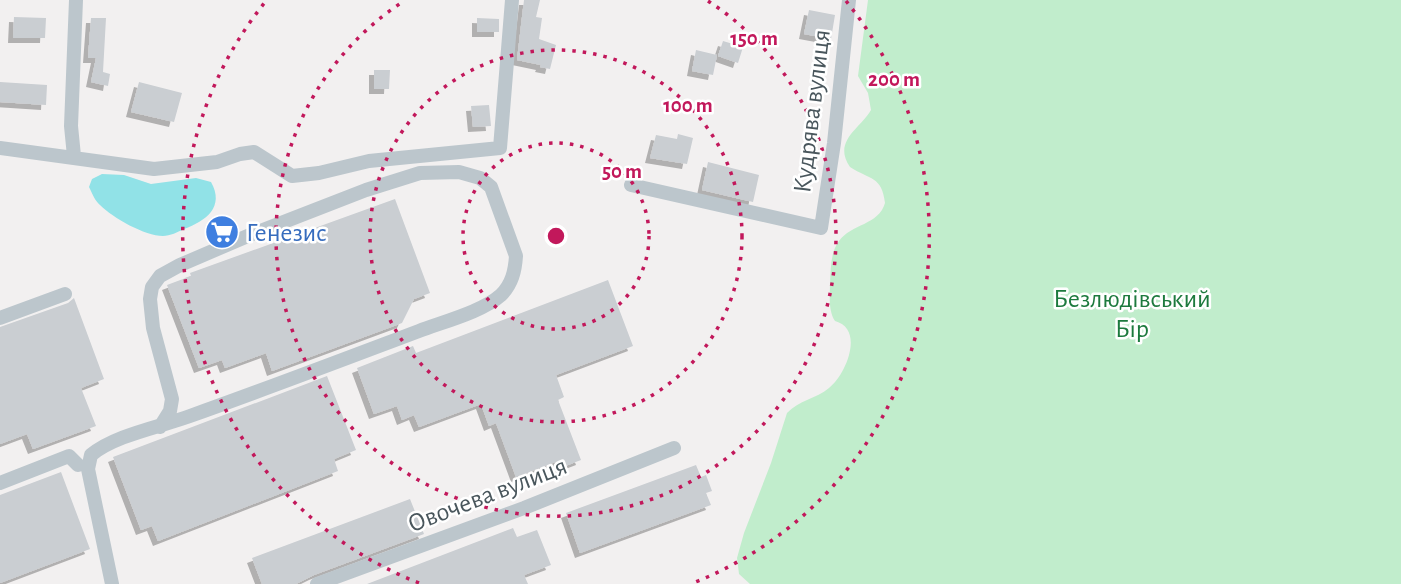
<svg xmlns="http://www.w3.org/2000/svg" width="1401" height="584" font-family="'Alegreya Sans',sans-serif">
	<defs>
		<filter id="shadow"><feDropShadow dx="-5" dy="5" stdDeviation="0" flood-color="#0004"/></filter>
	</defs>
	<rect width="100%" height="100%" fill="#f2f0f0"/>
	<path fill="#c1edcc" d="M 868,0 L 1401,0 L 1401,584 L 750,584 L 739,574 L 737,558 L 744,533 L 771,463 L 787,413 C 799,400 816,399 829,388 C 846,375 865,329 835,321 C 828,310 830,296 830,283 C 831,269 830,253 839,241 C 851,224 879,225 885,203 C 882,176 870,180 850,167 C 832,141 861,128 871,110 L 868,93 L 858,76 Z"/>
	<path fill="#91e2e7" d="M 102,174 L 124,175 L 151,184 L 196,178 L 211,182 C 225,207 206,221 184,229 C 178,232 170,236 163,236 C 145,236 113,218 100,205 C 95,201 92,193 89,187 L 92,179 Z"/>
	<path fill="#caced2" filter="url(#shadow)" d="M 524,0 L 540,0 L 536,17 L 542,18 L 539,39 L 556,45 L 550,69 L 540,67 L 541,65 L 517,60 Z
		M 809,10 L 835,15 L 831,39 L 804,34 Z
		M 14,17 L 46,18 L 45,38 L 13,38 Z
		M 91,18 L 106,18 L 103,72 L 110,74 L 108,86 L 91,82 L 96,58 L 88,58 Z
		M 477,18 L 499,19 L 499,32 L 477,32 Z
		M 723,41 L 743,47 L 738,63 L 718,56 Z
		M 696,50 L 717,55 L 713,75 L 692,71 Z
		M 374,70 L 390,70 L 389,89 L 374,89 Z
		M 0,82 L 47,85 L 46,105 L 0,102 Z
		M 139,82 L 182,93 L 174,122 L 131,112 Z
		M 489,105 L 491,126 L 473,127 L 471,106 Z
		M 678,134 L 693,138 L 687,164 L 650,158 L 656,135 L 677,139 Z
		M 708,162 L 759,175 L 753,202 L 702,190 Z
		M 395,199 L 430,293 L 414,299 L 402,323 L 272,371 L 266,353 L 225,368 L 222,360 L 199,368 L 167,285 L 191,276 L 190,273 Z
		M 608,280 L 633,346 L 556,375 L 564,397 L 558,400 L 581,460 L 560,468 L 558,461 L 516,477 L 496,423 L 489,426 L 481,404 L 419,427 L 414,415 L 402,420 L 397,406 L 374,414 L 357,368 L 413,346 L 416,353 Z
		M 74,298 L 104,379 L 81,388 L 96,426 L 33,449 L 27,434 L 0,444 L 0,327 L 68,303 Z
		M 327,376 L 356,450 L 334,459 L 338,471 L 158,541 L 152,526 L 141,530 L 113,457 Z
		M 696,465 L 701,477 L 706,475 L 712,491 L 706,493 L 711,505 L 580,553 L 566,513 Z
		M 61,472 L 90,549 L 0,583 L 0,495 Z
		M 410,499 L 424,534 L 314,575 L 296,584 L 262,584 L 252,558 Z
		M 513,528 L 517,537 L 537,530 L 551,565 L 524,575 L 528,584 L 367,584 Z"/>
	<g fill="none" stroke-linecap="round" stroke-linejoin="round">
		<path stroke="#bcc6cc" stroke-width="14" d="M 0,148 L 154,169 L 217,162 L 240,154 L 254,152 L 292,176 L 319,173 L 369,161 L 500,148 L 512,0
			M 74,156 L 71,126 L 76,0
			M 631,185 L 821,228 L 834,143 L 849,0
			M 0,318 L 65,294
			M 0,483 L 69,456 L 78,465
			M 112,584 L 88,469 L 91,455 C 115,435 160,427 190,416 C 266,389 342,360 419,331 C 442,322 482,312 501,295 C 512,284 515,271 516,256 L 491,187 L 480,178 L 459,172 L 420,173 L 366,190 L 250,235 L 180,265 L 160,276 L 152,287 L 150,299 L 153,328 L 172,399 L 170,411 L 160,427
			M 317,584 L 524,508 L 674,448"/>
	</g>
	<g fill="none" stroke="#c2185b" stroke-width="3.5" stroke-dasharray="3.5 7">
		<circle cx="556" cy="236" r="93"/>
		<circle cx="556" cy="236" r="186"/>
		<path d="M708 1A280 280 0 1 1 404 1"/>
		<path d="M419 583A373 373 0 0 1 266 1M846 1A373 373 0 0 1 693 583"/>
	</g>
	<defs>
		<g id="supermarket-disc" transform="scale(1.75)"><circle r="9.5" fill="#3f7fe0" stroke="#fff"/><path d="M-6-5.5h2.5l.6 2H6L4.5 2H-2.5L-4.4-4H-6ZM-1.5 3.2a1.3 1.3 0 1 0 .1 0ZM3 3.2a1.3 1.3 0 1 0 .1 0Z" fill="#fff"/></g>
	</defs>
	<g fill-rule="evenodd">
		<use href="#supermarket-disc" x="222" y="232"/>
	</g>
	<g text-anchor="middle" stroke-width="5" stroke-linejoin="round" paint-order="stroke">
		<g font-size="26" fill="#49565c" stroke="#fff">
			<text transform="translate(811 111) rotate(-83)" y="9">Кудрява вулиця</text>
			<text transform="translate(487 494) rotate(-21)" y="9">Овочева вулиця</text>
		</g>
		<g font-size="26" fill="#366cbe" stroke="#fff" text-anchor="start">
			<text x="246" y="241">Генезис</text>
		</g>
		<g font-size="26" fill="#1d7a3e" stroke="#fff">
			<text x="1132" y="307">Безлюдівський<tspan x="1132" dy="30">Бір</tspan></text>
		</g>
	</g>
	<circle cx="556" cy="236" r="10" fill="#c2185b" stroke="#fff" stroke-width="3.5"/>
	<g font-size="21" text-anchor="middle" font-weight="bold" fill="#c2185b" stroke="#fff" stroke-width="5" stroke-linejoin="round" paint-order="stroke">
		<text x="754" y="45">150 m</text>
		<text x="894" y="86">200 m</text>
		<text x="688" y="112">100 m</text>
		<text x="622" y="178">50 m</text>
	</g>
</svg>
